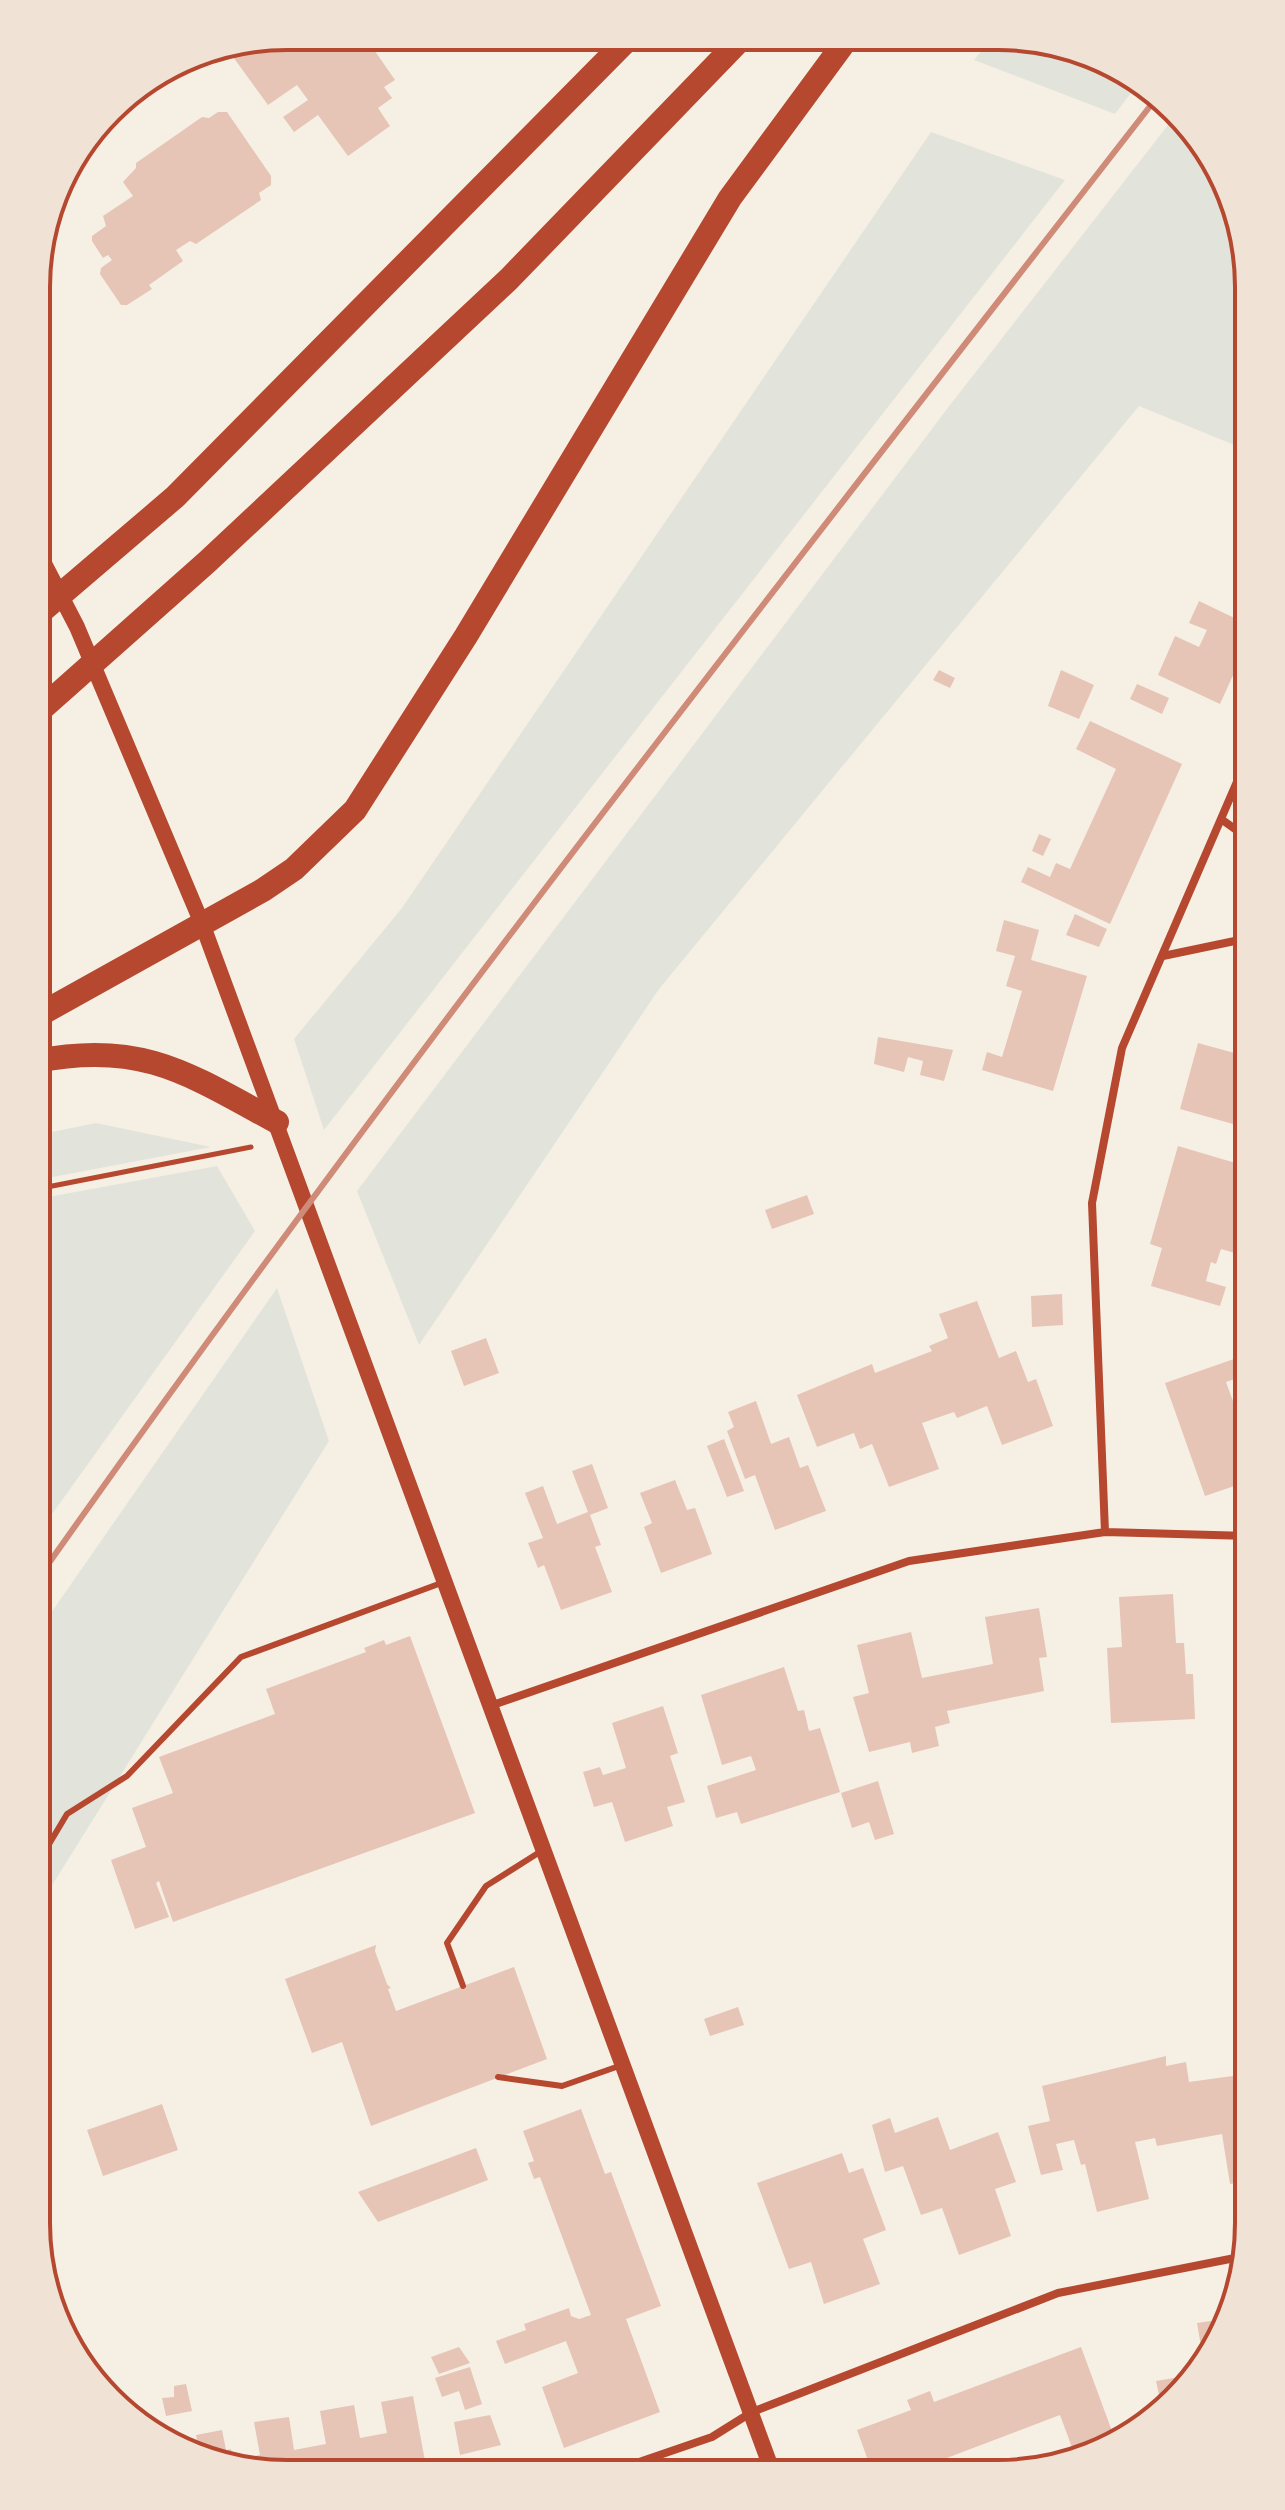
<svg xmlns="http://www.w3.org/2000/svg" width="1285" height="2510" font-family="Rubik,sans-serif">
	<rect width="100%" height="100%" fill="#f6efe4"/>
	<path fill="#e2e4dc" d="M 990,40 L 1047,41 L 1137,85 L 1115,114 L 974,60 Z
		M 1175,116 L 1236,207 L 1249,287 L 1249,451 L 1139,406 L 659,989 L 419,1345 L 357,1191 L 950,405 Z
		M 931,132 L 1065,180 L 324,1130 L 294,1039 L 402,908 Z
		M 96,1123 L 211,1147 L 37,1180 L 37,1135 Z
		M 217,1166 L 255,1231 L 37,1535 L 37,1199 Z
		M 277,1288 L 329,1441 L 36,1911 L 37,1633 Z"/>
	<path fill="#e6c5b7" d="M 287,36 L 327,36 L 330,41 L 337,36 L 375,37 L 368,41 L 395,80 L 384,87 L 392,98 L 378,108 L 390,126 L 348,156 L 318,115 L 294,132 L 283,117 L 308,100 L 297,85 L 268,105 L 228,50 Z
		M 218,112 L 227,112 L 271,176 L 271,185 L 259,193 L 261,200 L 196,244 L 190,241 L 176,250 L 183,261 L 149,285 L 152,289 L 127,305 L 121,305 L 100,274 L 101,268 L 112,260 L 108,255 L 103,258 L 92,241 L 92,236 L 106,226 L 103,216 L 133,196 L 123,182 L 136,168 L 136,163 L 202,117 L 209,118 Z
		M 1199,601 L 1249,625 L 1249,640 L 1220,704 L 1158,675 L 1175,636 L 1199,647 L 1207,630 L 1189,623 Z
		M 939,670 L 955,678 L 950,688 L 933,680 Z
		M 1061,670 L 1094,685 L 1079,719 L 1048,706 Z
		M 1137,684 L 1169,698 L 1162,714 L 1130,699 Z
		M 1090,721 L 1182,764 L 1110,924 L 1021,882 L 1028,867 L 1050,877 L 1056,863 L 1070,869 L 1116,769 L 1076,749 Z
		M 1039,834 L 1051,839 L 1043,856 L 1032,851 Z
		M 1075,914 L 1107,929 L 1099,947 L 1066,935 Z
		M 1004,920 L 1039,930 L 1031,960 L 1087,976 L 1053,1091 L 982,1070 L 987,1052 L 1002,1057 L 1022,991 L 1006,986 L 1015,956 L 996,951 Z
		M 878,1037 L 953,1050 L 944,1081 L 920,1075 L 923,1061 L 908,1057 L 904,1072 L 874,1064 Z
		M 1198,1043 L 1249,1057 L 1233,1124 L 1180,1109 Z
		M 1178,1146 L 1249,1167 L 1249,1257 L 1221,1249 L 1216,1264 L 1211,1262 L 1206,1281 L 1226,1287 L 1220,1306 L 1151,1286 L 1162,1248 L 1150,1244 Z
		M 807,1195 L 814,1214 L 772,1229 L 765,1210 Z
		M 1062,1294 L 1063,1325 L 1032,1327 L 1031,1296 Z
		M 977,1301 L 999,1358 L 1016,1351 L 1028,1382 L 1036,1379 L 1053,1426 L 1002,1445 L 987,1406 L 957,1418 L 954,1412 L 922,1423 L 939,1469 L 889,1487 L 872,1444 L 860,1449 L 854,1433 L 817,1447 L 797,1395 L 872,1364 L 875,1373 L 932,1351 L 929,1346 L 948,1338 L 939,1314 Z
		M 486,1338 L 499,1373 L 464,1386 L 451,1351 Z
		M 1234,1359 L 1241,1377 L 1226,1382 L 1249,1445 L 1249,1481 L 1205,1496 L 1165,1383 Z
		M 756,1401 L 771,1444 L 789,1437 L 800,1468 L 808,1465 L 826,1511 L 775,1530 L 755,1475 L 745,1479 L 727,1431 L 734,1427 L 728,1412 Z
		M 724,1439 L 744,1491 L 727,1497 L 707,1446 Z
		M 592,1464 L 608,1508 L 590,1515 L 601,1545 L 595,1547 L 612,1592 L 561,1610 L 544,1565 L 538,1568 L 528,1543 L 543,1538 L 525,1493 L 543,1486 L 557,1524 L 588,1512 L 572,1471 Z
		M 675,1480 L 687,1510 L 695,1508 L 712,1554 L 661,1573 L 644,1527 L 652,1523 L 640,1493 Z
		M 1173,1594 L 1176,1643 L 1184,1643 L 1186,1674 L 1193,1674 L 1195,1719 L 1111,1723 L 1107,1648 L 1122,1647 L 1119,1597 Z
		M 1039,1608 L 1047,1657 L 1039,1658 L 1044,1691 L 947,1711 L 950,1723 L 935,1727 L 939,1746 L 912,1753 L 910,1742 L 869,1752 L 853,1697 L 869,1693 L 857,1645 L 911,1632 L 922,1678 L 993,1664 L 985,1617 Z
		M 410,1636 L 475,1813 L 173,1922 L 159,1881 L 156,1883 L 169,1917 L 135,1929 L 111,1860 L 146,1847 L 132,1808 L 173,1793 L 159,1757 L 275,1714 L 266,1689 L 366,1652 L 364,1648 L 384,1640 L 386,1645 Z
		M 784,1667 L 798,1711 L 804,1710 L 809,1731 L 820,1728 L 840,1792 L 741,1824 L 737,1812 L 716,1818 L 707,1786 L 756,1770 L 751,1756 L 722,1765 L 701,1695 Z
		M 663,1706 L 678,1753 L 670,1756 L 685,1802 L 667,1807 L 673,1826 L 625,1842 L 612,1802 L 594,1807 L 583,1772 L 600,1767 L 603,1775 L 626,1768 L 612,1723 Z
		M 878,1781 L 894,1834 L 875,1840 L 869,1822 L 852,1828 L 841,1793 Z
		M 376,1945 L 375,1951 L 387,1984 L 391,1988 L 388,1989 L 396,2011 L 514,1967 L 547,2059 L 371,2126 L 342,2042 L 312,2053 L 285,1979 Z
		M 738,2007 L 744,2025 L 710,2036 L 704,2019 Z
		M 1166,2056 L 1166,2066 L 1186,2062 L 1189,2082 L 1240,2075 L 1238,2064 L 1248,2063 L 1248,2181 L 1230,2184 L 1222,2134 L 1157,2146 L 1155,2138 L 1135,2142 L 1149,2199 L 1097,2212 L 1085,2164 L 1081,2165 L 1074,2140 L 1056,2144 L 1063,2170 L 1041,2175 L 1028,2126 L 1050,2121 L 1042,2086 Z
		M 162,2104 L 178,2150 L 103,2176 L 87,2130 Z
		M 581,2109 L 605,2174 L 611,2172 L 661,2306 L 626,2319 L 660,2412 L 564,2448 L 542,2387 L 578,2373 L 566,2341 L 505,2364 L 496,2341 L 526,2330 L 524,2324 L 569,2308 L 571,2316 L 579,2319 L 591,2315 L 540,2177 L 534,2179 L 528,2163 L 534,2161 L 523,2131 Z
		M 938,2117 L 950,2150 L 998,2132 L 1016,2182 L 995,2189 L 1011,2236 L 959,2255 L 942,2208 L 921,2215 L 903,2166 L 885,2172 L 872,2125 L 890,2118 L 895,2133 Z
		M 476,2148 L 488,2180 L 378,2222 L 358,2192 Z
		M 842,2153 L 849,2173 L 863,2168 L 886,2230 L 863,2239 L 880,2284 L 824,2304 L 811,2262 L 789,2269 L 757,2183 Z
		M 1230,2318 L 1230,2319 L 1204,2364 L 1197,2323 Z
		M 459,2347 L 470,2363 L 439,2374 L 431,2357 Z
		M 1081,2347 L 1116,2442 L 1077,2461 L 1060,2415 L 923,2467 L 925,2474 L 873,2474 L 857,2430 L 911,2410 L 907,2400 L 930,2391 L 934,2402 Z
		M 470,2367 L 482,2404 L 465,2410 L 459,2391 L 442,2397 L 435,2378 Z
		M 1192,2375 L 1196,2377 L 1162,2409 L 1156,2381 Z
		M 186,2384 L 192,2411 L 166,2416 L 162,2398 L 174,2397 L 174,2386 Z
		M 413,2396 L 427,2472 L 254,2472 L 200,2457 L 196,2435 L 222,2430 L 226,2450 L 231,2449 L 233,2461 L 260,2455 L 254,2422 L 289,2417 L 294,2450 L 326,2444 L 320,2411 L 354,2405 L 360,2438 L 387,2433 L 381,2402 Z
		M 490,2415 L 501,2445 L 460,2455 L 454,2422 Z"/>
	<g fill="none" stroke-linecap="round" stroke-linejoin="round">
		<path stroke="#b5482f" stroke-width="5" d="M 37,1189 L 251,1147"/>
		<path stroke="#b5482f" stroke-width="6" d="M 36,1866 L 67,1814 L 127,1776 L 241,1657 L 444,1582
			M 463,1986 L 447,1943 L 486,1886 L 543,1850
			M 498,2077 L 562,2086 L 622,2065"/>
		<path stroke="#b5482f" stroke-width="8" d="M 1221,819 L 1249,839
			M 1163,956 L 1249,938
			M 1105,1532 L 1092,1203 L 1122,1048 L 1249,754
			M 490,1706 L 909,1561 L 1105,1532 L 1249,1536
			M 607,2473 L 712,2437 L 752,2412 L 1058,2293 L 1245,2256"/>
		<path stroke="#b5482f" stroke-width="16" d="M 38,552 L 77,627 L 203,926 L 773,2473"/>
		<path stroke="#b5482f" stroke-width="24" d="M 38,614 L 175,497 L 629,38
			M 38,712 L 207,562 L 509,279 L 741,39
			M 37,1016 L 263,890 L 294,869 L 355,810 L 466,636 L 730,198 L 847,39
			M 37,1061 C 141,1040 189,1074 277,1122"/>
		<path stroke="#cf8b77" stroke-width="6" d="M 37,1580 C 394,1073 778,585 1158,96"/>
	</g>
	<path d="M0 0H1285V2510H0ZM287 50H998A237 237 0 0 1 1235 287V2223A237 237 0 0 1 998 2460H287A237 237 0 0 1 50 2223V287A237 237 0 0 1 287 50Z" fill="#f1e2d6" fill-rule="evenodd"/>
	<path fill="none" stroke="#b5482f" stroke-width="4" d="M287 50H998A237 237 0 0 1 1235 287V2223A237 237 0 0 1 998 2460H287A237 237 0 0 1 50 2223V287A237 237 0 0 1 287 50Z"/>
</svg>
